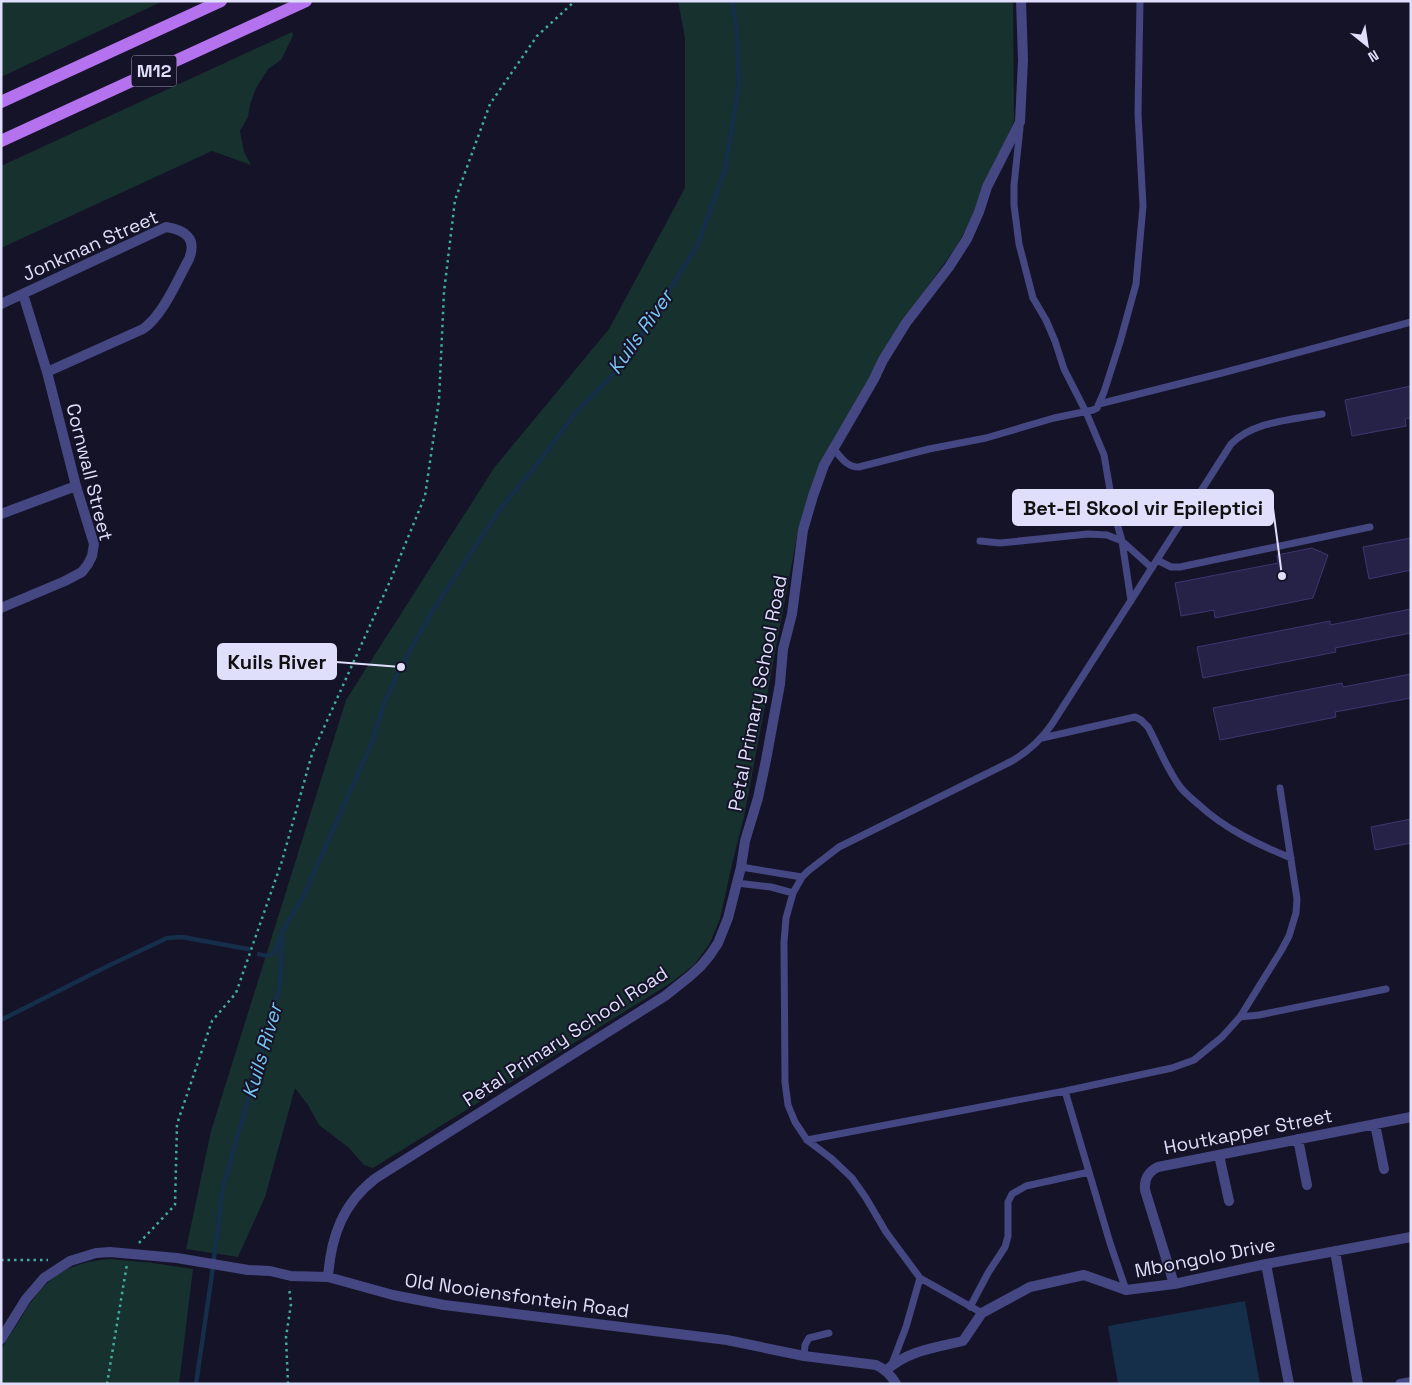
<svg xmlns="http://www.w3.org/2000/svg" width="1412" height="1385" font-family="'Space Grotesk',sans-serif">
	<rect width="100%" height="100%" fill="#151328"/>
	<path fill="#17312e" d="M 1,1 L 163,1 L 1,77 Z
		M 678,1 L 1013,1 L 1014,121 L 973,217 L 956,247 L 902,322 L 880,357 L 798,531 L 744,817 L 733,860 L 720,919 L 710,943 L 694,965 L 669,984 L 373,1168 L 364,1165 L 348,1147 L 319,1125 L 308,1105 L 295,1088 L 265,1197 L 238,1257 L 186,1249 L 211,1131 L 346,700 L 494,468 L 609,329 L 685,188 L 685,38 Z
		M 292,32 L 293,36 L 281,60 L 268,69 L 256,88 L 250,105 L 248,117 L 240,131 L 244,152 L 251,165 L 212,151 L 1,248 L 1,166 Z
		M 110,1259 L 153,1263 L 193,1269 L 179,1384 L 1,1384 C 1,1376 0,1356 2,1349 C 5,1340 13,1331 18,1323 C 42,1282 60,1263 110,1259 Z"/>
	<path fill="#152e4a" d="M 1245,1301 L 1260,1384 L 1118,1384 L 1108,1326 Z"/>
	<g fill="none" stroke-linecap="round" stroke-linejoin="round">
		<path stroke="#152e4a" stroke-width="4.5" d="M 259,954 C 275,960 276,949 280,937
			M 1,1020 L 110,965 L 167,938 L 182,937 L 248,949
			M 196,1384 L 211,1281 L 223,1187 L 280,986 L 282,932 L 304,895 L 344,805 L 371,745 L 383,706 L 401,667 L 431,613 L 498,512 L 542,458 L 575,413 L 624,363 L 698,244 L 725,169 L 739,85 L 737,33 L 732,1"/>
	</g>
	<path fill="#262247" stroke="#3d3670" d="M 1411,386 L 1411,418 L 1405,419 L 1406,426 L 1352,436 L 1345,400 Z
		M 1411,538 L 1411,570 L 1369,579 L 1363,547 Z
		M 1312,548 L 1328,555 L 1313,598 L 1215,618 L 1214,610 L 1181,616 L 1175,583 L 1278,563 L 1277,555 Z
		M 1411,609 L 1411,633 L 1335,648 L 1336,652 L 1203,678 L 1197,647 L 1330,621 L 1330,625 Z
		M 1411,674 L 1411,698 L 1335,712 L 1336,717 L 1220,740 L 1213,708 L 1342,683 L 1343,687 Z
		M 1411,819 L 1411,843 L 1375,850 L 1371,827 Z"/>
	<g fill="none" stroke-linecap="round" stroke-linejoin="round">
		<path stroke="#3fae9e" stroke-width="2.5" stroke-dasharray="2.5 4" stroke-linecap="butt" d="M 139,1243 L 175,1205 L 177,1124 L 212,1021 L 236,993 L 282,861 L 312,754 L 391,579 L 425,496 L 439,400 L 444,292 L 455,200 L 490,104 L 537,36 L 575,1
			M 1,1260 L 48,1260
			M 107,1384 L 127,1264
			M 288,1384 L 286,1337 L 291,1304 L 289,1287"/>
		<path stroke="#444781" stroke-width="7" d="M 1020,128 L 1014,185 L 1014,205 L 1019,244 L 1033,298 L 1046,320 L 1055,341 L 1064,369 L 1086,412 L 1104,455 L 1114,513 L 1122,541 L 1152,568
			M 1099,404 L 1222,373 L 1411,322
			M 833,448 C 840,456 846,467 859,467 L 929,449 L 986,438 L 1054,418 L 1093,410 L 1097,408 L 1104,392 L 1120,342 L 1136,284 L 1143,206 L 1138,113 L 1140,1
			M 980,541 L 1000,543 L 1088,534 L 1107,535 L 1122,541 L 1131,601
			M 1157,560 L 1171,567 L 1180,567 L 1370,527
			M 1042,738 L 1135,717 L 1141,720 L 1148,727 C 1159,747 1167,770 1181,788 C 1186,794 1192,799 1198,804 C 1225,829 1257,844 1291,858
			M 741,867 L 802,877
			M 737,883 L 771,887 L 793,893
			M 1240,1017 L 1259,1015 L 1386,989
			M 1065,1091 L 1110,1243 L 1126,1290
			M 807,1140 L 1065,1091 L 1172,1068 L 1194,1060 L 1222,1037 L 1240,1017 L 1281,951 L 1289,936 L 1296,913 L 1297,899 L 1280,788
			M 970,1307 L 988,1273 L 1005,1247 L 1008,1236 L 1008,1202 L 1012,1194 L 1026,1186 L 1089,1172
			M 982,1313 L 920,1278 L 886,1232 L 866,1198 L 852,1178 L 832,1159 L 807,1140 L 795,1122 L 788,1105 L 785,1082 L 784,942 L 786,918 L 793,893 L 802,877 L 808,871 L 839,847 L 1012,761 C 1029,751 1041,740 1052,724 L 1231,444 C 1254,421 1291,420 1322,414
			M 804,1356 L 805,1345 L 809,1338 L 829,1333
			M 892,1364 L 906,1327 L 920,1278"/>
		<path stroke="#444781" stroke-width="10" d="M 1,304 L 166,227 C 186,230 197,239 189,259 C 177,281 163,315 143,329 L 47,372
			M 1,514 L 76,486
			M 1,608 L 65,581 L 82,572 L 88,564 L 92,556 L 94,544 L 76,486 L 47,372 L 23,294
			M 1375,1124 L 1384,1169
			M 1298,1139 L 1307,1185
			M 1219,1155 L 1229,1201
			M 1335,1251 L 1358,1384
			M 1266,1264 L 1289,1384
			M 328,1277 C 331,1236 343,1203 376,1178 L 665,996 L 690,976 L 701,966 L 710,955 L 718,943 L 728,918 L 741,867 L 745,841 L 758,798 L 766,760 L 780,684 L 783,649 L 792,614 L 803,530 L 813,496 L 824,465 L 874,379 L 883,360 L 906,323 L 949,267 L 967,239 L 979,212 L 987,187 L 1020,122 L 1023,60 L 1021,1
			M 1174,1284 L 1145,1190 C 1144,1179 1148,1172 1158,1167 L 1411,1117
			M 1,1339 L 26,1299 L 44,1278 L 70,1261 L 96,1253 L 110,1252 L 177,1258 L 248,1270 L 270,1271 L 291,1276 L 328,1277 L 393,1295 L 444,1305 L 727,1340 L 804,1356 L 876,1365 C 885,1369 891,1375 896,1384
			M 886,1371 C 905,1351 938,1347 963,1341 L 982,1313 L 1030,1287 L 1084,1275 L 1126,1290 L 1174,1284 L 1266,1264 L 1411,1237
			M 1400,1384 L 1411,1382"/>
		<path stroke="#b572ef" stroke-width="12" d="M 1,102 L 221,1
			M 1,141 L 306,1"/>
	</g>
	<g text-anchor="middle" stroke-width="4" stroke-linejoin="round" paint-order="stroke">
		<rect fill="#151328" stroke="#a2a1bc" stroke-width="1" x="131.5" y="55.5" width="45" height="31" rx="4"/>
		<g font-size="18" font-weight="bold" fill="#dfdefb">
			<text x="154" y="77">M12</text>
		</g>
		<g font-size="19" fill="#dfdefb" stroke="#151328">
			<text transform="translate(90 245) rotate(-24)" y="7">Jonkman Street</text>
			<text transform="translate(90 472) rotate(76)" y="7">Cornwall Street</text>
			<text transform="translate(757 693) rotate(-79)" y="7">Petal Primary School Road</text>
			<text transform="translate(565 1036) rotate(-33)" y="7">Petal Primary School Road</text>
			<text transform="translate(1248 1131) rotate(-11)" y="7">Houtkapper Street</text>
			<text transform="translate(1205 1257) rotate(-11)" y="7">Mbongolo Drive</text>
			<text transform="translate(517 1295) rotate(8)" y="7">Old Nooiensfontein Road</text>
		</g>
		<g font-size="20" font-style="italic" fill="#78c3ef" stroke="#151328">
			<text transform="translate(640 332) rotate(-55)" y="7">Kuils River</text>
			<text transform="translate(262 1051) rotate(-74)" y="7">Kuils River</text>
		</g>
	</g>
	<path fill="none" stroke="#dfdefb" stroke-width="2" d="M1282 576L1273 508M401 667L336 662"/>
	<g fill="#dfdefb" stroke="#151328" stroke-width="2">
		<circle cx="1282" cy="576" r="5"/>
		<circle cx="401" cy="667" r="5"/>
	</g>
	<g fill="#dfdefb" stroke="#dfdefb" stroke-width="2">
		<rect x="1013" y="490" width="260" height="35" rx="5"/>
		<rect x="218" y="644" width="118" height="35" rx="5"/>
	</g>
	<g font-size="20" text-anchor="middle" font-weight="bold" fill="#111">
		<text x="1143" y="515">Bet-El Skool vir Epileptici</text>
		<text x="277" y="669">Kuils River</text>
	</g>
	<rect width="1412" height="1385" fill="none" stroke="#dfdefb" stroke-width="5"/>
	<g transform="translate(1367 45) rotate(150)" stroke="#151328" stroke-width="4" paint-order="stroke">
	<path d="M0-4L9 19L0 12L-9 19Z" fill="#dfdefb"/>
	<text y="-8" font-size="14" font-weight="bold" text-anchor="middle" fill="#dfdefb">N</text>
	</g>
</svg>
